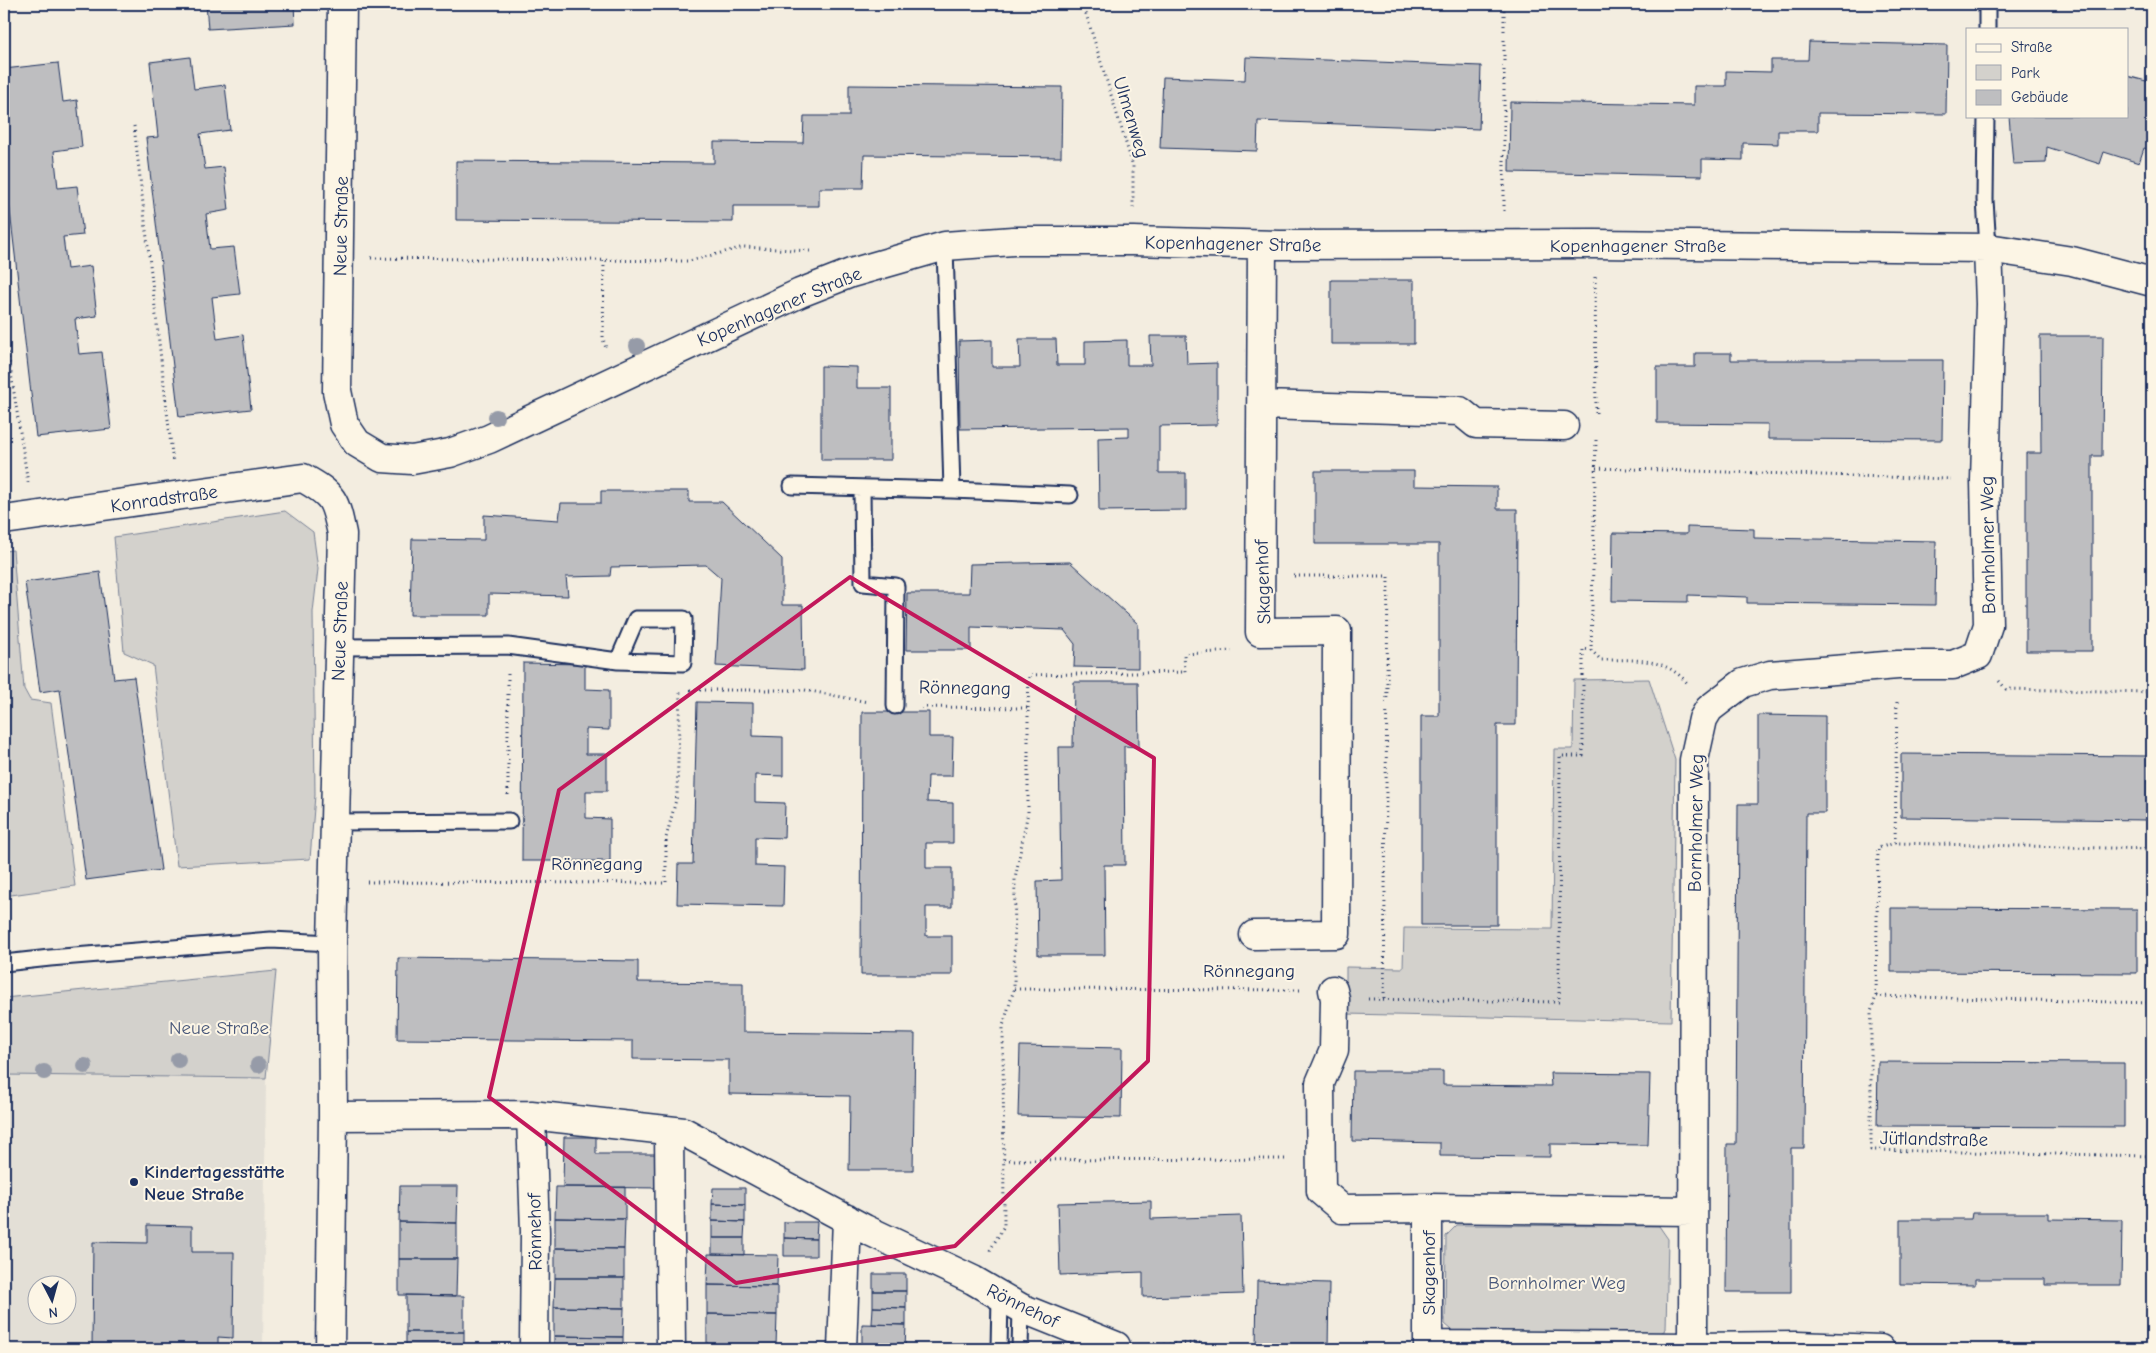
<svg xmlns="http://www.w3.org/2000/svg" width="2156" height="1353" font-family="'Comic Neue',sans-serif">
	<rect width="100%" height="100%" fill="#f3ede0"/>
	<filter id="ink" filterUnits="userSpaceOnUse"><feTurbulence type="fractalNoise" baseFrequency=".02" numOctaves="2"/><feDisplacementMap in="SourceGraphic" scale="10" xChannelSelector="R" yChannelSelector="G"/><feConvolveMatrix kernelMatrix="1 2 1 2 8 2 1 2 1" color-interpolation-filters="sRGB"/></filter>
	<g filter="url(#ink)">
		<path fill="#e3dfd6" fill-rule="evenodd" d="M 4,1075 L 266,1078 L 263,1349 L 4,1349 ZM 38,1286 L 68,1286 L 68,1316 L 38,1316 Z"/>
		<path fill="#d3d1cc" stroke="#778095" d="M 285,511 L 313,532 L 318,569 L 313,612 L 315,795 L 310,859 L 177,866 L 153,665 L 124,652 L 114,537 Z
			M 13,550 L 24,689 L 30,700 L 51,703 L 75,886 L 4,896 L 4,551 Z
			M 1649,679 L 1675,760 L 1671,1021 L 1346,1014 L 1346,967 L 1403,968 L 1404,928 L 1552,929 L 1554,749 L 1573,749 L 1574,680 Z
			M 276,971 L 266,1078 L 4,1075 L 4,998 Z
			M 1457,1225 L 1659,1226 L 1668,1239 L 1666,1329 L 1655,1338 L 1459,1336 L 1445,1324 L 1446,1236 Z"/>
		<path fill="#bebec0" stroke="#1b2f5e" d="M 206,4 L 294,4 L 295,24 L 208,29 Z
			M 1809,42 L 1947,45 L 1946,114 L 1818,113 L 1818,131 L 1778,131 L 1778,144 L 1743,143 L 1743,160 L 1702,159 L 1702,176 L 1509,172 L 1510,102 L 1694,105 L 1694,86 L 1726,86 L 1726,71 L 1771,72 L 1771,60 L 1808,60 Z
			M 190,57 L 194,89 L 225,85 L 230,130 L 200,134 L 205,169 L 224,167 L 229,210 L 206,214 L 210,249 L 234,247 L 240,294 L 212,297 L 217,339 L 243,335 L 251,409 L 179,417 L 146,138 L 158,137 L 150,62 Z
			M 1246,57 L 1481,66 L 1479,129 L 1258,121 L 1257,151 L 1160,148 L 1163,77 L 1245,80 Z
			M 58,63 L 63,102 L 77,100 L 82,147 L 54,151 L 58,188 L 77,186 L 83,235 L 63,237 L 67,269 L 91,266 L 97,316 L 75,319 L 79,354 L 102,352 L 111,429 L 36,437 L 4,159 L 4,156 L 7,155 L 4,129 L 4,69 Z
			M 2127,76 L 2150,82 L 2152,81 L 2152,150 L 2144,148 L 2139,163 L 2104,152 L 2100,164 L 2047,147 L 2046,163 L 2013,164 L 2009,116 L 2127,116 Z
			M 849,85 L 1062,87 L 1061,157 L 864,155 L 863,188 L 819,188 L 819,206 L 733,206 L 733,222 L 456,220 L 456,161 L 714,163 L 714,142 L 803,143 L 804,116 L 849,116 Z
			M 1331,280 L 1414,280 L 1414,344 L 1331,344 Z
			M 1150,336 L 1186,336 L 1187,364 L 1217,363 L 1217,425 L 1159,426 L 1159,473 L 1186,473 L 1186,510 L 1099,511 L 1098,438 L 1129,437 L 1129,427 L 960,429 L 959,341 L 992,340 L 992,367 L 1020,367 L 1019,339 L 1056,339 L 1057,365 L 1085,365 L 1085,341 L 1127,340 L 1127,365 L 1151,365 Z
			M 2040,336 L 2103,336 L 2102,456 L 2092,456 L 2092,651 L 2026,651 L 2026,453 L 2041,453 Z
			M 1695,353 L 1731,353 L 1731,360 L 1943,360 L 1942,440 L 1768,439 L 1768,424 L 1657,423 L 1657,367 L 1695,367 Z
			M 821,366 L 857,367 L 857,388 L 891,388 L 891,460 L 821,460 Z
			M 1315,471 L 1414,471 L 1414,486 L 1497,487 L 1497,509 L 1517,509 L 1516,725 L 1497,725 L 1497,925 L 1421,925 L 1421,716 L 1439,716 L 1439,544 L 1315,544 Z
			M 601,491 L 689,491 L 689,502 L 722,502 L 782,559 L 782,605 L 803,605 L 804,670 L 716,666 L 721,578 L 706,565 L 611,567 L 610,576 L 566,577 L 568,596 L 489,594 L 489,615 L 410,615 L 412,539 L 484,540 L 484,515 L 559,520 L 561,503 L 601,503 Z
			M 1687,527 L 1754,529 L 1754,538 L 1936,541 L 1935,605 L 1747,603 L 1747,597 L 1688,595 L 1688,602 L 1612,601 L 1613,533 L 1687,534 Z
			M 1070,562 L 1138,624 L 1138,668 L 1074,667 L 1075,644 L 1064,630 L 971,627 L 971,650 L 906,650 L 907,593 L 969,593 L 970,564 Z
			M 100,572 L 114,679 L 134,677 L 161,870 L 86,880 L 60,689 L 40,692 L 25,582 Z
			M 523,663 L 585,664 L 585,689 L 609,690 L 609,730 L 586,729 L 586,754 L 607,754 L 607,791 L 586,791 L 586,818 L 610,819 L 610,861 L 522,861 Z
			M 1074,682 L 1138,682 L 1139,747 L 1124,746 L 1125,865 L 1104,865 L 1105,955 L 1038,955 L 1037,881 L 1061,880 L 1059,747 L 1073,747 Z
			M 697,702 L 753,703 L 753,736 L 783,737 L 783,776 L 755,775 L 755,802 L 785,803 L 784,838 L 755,837 L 755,866 L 784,867 L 783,906 L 677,904 L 678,864 L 693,864 Z
			M 862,712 L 929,712 L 929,737 L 953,737 L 952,776 L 928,776 L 927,802 L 953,803 L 953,843 L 926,843 L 926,868 L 952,868 L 952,907 L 926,907 L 926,936 L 952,936 L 952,975 L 861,975 Z
			M 1758,715 L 1825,716 L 1825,813 L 1806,813 L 1804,1148 L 1791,1148 L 1791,1292 L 1726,1292 L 1727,1144 L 1736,1144 L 1738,804 L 1758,804 Z
			M 1901,754 L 2149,756 L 2148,820 L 1901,817 Z
			M 1891,908 L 2137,909 L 2137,973 L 1891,972 Z
			M 398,958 L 638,961 L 638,982 L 743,983 L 743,1032 L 915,1034 L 913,1170 L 849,1170 L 850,1096 L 729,1094 L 729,1060 L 633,1059 L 633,1041 L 397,1039 Z
			M 1020,1046 L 1122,1048 L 1121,1118 L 1018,1116 Z
			M 1878,1062 L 2124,1063 L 2124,1127 L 1877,1126 Z
			M 1353,1071 L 1443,1071 L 1443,1085 L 1551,1086 L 1550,1073 L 1650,1074 L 1648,1145 L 1550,1144 L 1550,1157 L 1440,1156 L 1440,1143 L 1352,1141 Z
			M 564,1137 L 596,1137 L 596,1154 L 661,1154 L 661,1188 L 563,1187 Z
			M 400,1186 L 458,1186 L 457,1223 L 399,1222 Z
			M 556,1187 L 625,1187 L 625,1219 L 555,1218 Z
			M 713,1188 L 745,1188 L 745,1205 L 712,1204 Z
			M 1151,1201 L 1151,1219 L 1241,1216 L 1243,1294 L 1143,1297 L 1143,1272 L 1060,1275 L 1058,1203 Z
			M 712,1204 L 745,1205 L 745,1222 L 712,1221 Z
			M 1972,1213 L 2049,1213 L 2049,1219 L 2122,1220 L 2121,1285 L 2045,1285 L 2045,1279 L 1975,1279 L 1975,1285 L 1900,1284 L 1900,1219 L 1971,1219 Z
			M 555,1218 L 625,1219 L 624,1249 L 555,1248 Z
			M 712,1221 L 745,1222 L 744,1238 L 712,1238 Z
			M 399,1222 L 457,1223 L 457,1259 L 399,1259 Z
			M 784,1222 L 817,1222 L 816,1239 L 784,1238 Z
			M 147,1225 L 192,1226 L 192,1252 L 234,1252 L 233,1338 L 218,1337 L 218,1349 L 92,1349 L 93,1242 L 147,1243 Z
			M 712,1238 L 744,1238 L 744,1255 L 712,1254 Z
			M 784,1238 L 816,1239 L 816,1256 L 784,1256 Z
			M 555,1248 L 624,1249 L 624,1278 L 555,1278 Z
			M 708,1254 L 778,1255 L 777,1286 L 707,1285 Z
			M 399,1259 L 457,1259 L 456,1296 L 399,1295 Z
			M 873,1274 L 906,1274 L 906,1291 L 873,1291 Z
			M 555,1278 L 624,1278 L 624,1308 L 554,1307 Z
			M 1257,1281 L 1329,1283 L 1328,1349 L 1256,1349 Z
			M 707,1285 L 777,1286 L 777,1315 L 707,1314 Z
			M 873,1291 L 906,1291 L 906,1308 L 873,1307 Z
			M 406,1295 L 464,1296 L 464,1332 L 406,1332 Z
			M 554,1307 L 624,1308 L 623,1337 L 554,1336 Z
			M 873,1307 L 906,1308 L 906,1325 L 872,1324 Z
			M 707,1314 L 777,1315 L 776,1346 L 707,1346 Z
			M 862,1324 L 906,1325 L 905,1349 L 862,1349 Z
			M 406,1332 L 464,1332 L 464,1349 L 406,1349 Z
			M 554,1336 L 623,1337 L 623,1349 L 554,1349 Z
			M 707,1346 L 776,1346 L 776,1349 L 707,1349 Z"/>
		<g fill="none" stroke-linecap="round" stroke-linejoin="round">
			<g stroke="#1b2f5e" stroke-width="19">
				<path id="lane" d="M 1987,29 L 1987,4
					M 1986,116 L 1985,200 L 1988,248
					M 792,486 L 952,490 L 945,246
					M 862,488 L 863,583 L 896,586 L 895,706
					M 952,490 L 1070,495
					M 338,647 L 508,646 L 618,661 L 683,663 L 684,619 L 636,619 L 618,661
					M 335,822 L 509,821
					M 4,963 L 50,958 L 271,940 L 332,943
					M 999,1349 L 1000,1296
					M 1020,1349 L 1021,1308"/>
			</g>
			<g stroke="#1b2f5e" stroke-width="31">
				<path id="street" d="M 342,4 L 337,391 L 344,424 L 357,443 L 382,458 L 412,460 L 450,453 L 489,439 L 800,293 L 851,273 L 945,246 L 1013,241 L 1133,241 L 1280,245 L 1595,244 L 1988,248 L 2072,261 L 2152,282
					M 1261,405 L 1460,411 L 1476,424 L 1564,426
					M 4,520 L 303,478 C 334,495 335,500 342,534 L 332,943 L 333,1116 L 330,1349
					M 1254,935 L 1336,934 L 1337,631 L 1260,632 L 1262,245
					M 1333,990 L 1335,999 L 1334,1050 L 1320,1083 L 1321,1191 L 1342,1209 L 1428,1208 L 1693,1211
					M 531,1115 L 535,1232 L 534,1349
					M 333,1116 L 531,1115 L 684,1132 L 865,1229 L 973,1280 L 1021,1308 L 1116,1346
					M 669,1131 L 671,1349
					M 1428,1208 L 1428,1349
					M 1428,1345 L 1693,1347
					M 842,1349 L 847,1219
					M 1880,1349 L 1797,1346 L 1693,1347 L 1694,760 L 1703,719 L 1709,709 L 1743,683 L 1770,675 L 1898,665 L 1953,665 L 1978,655 L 1988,625 L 1985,480 L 1990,304 L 1988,248"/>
			</g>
			<path stroke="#1b2f5e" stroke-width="3" stroke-dasharray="1 4" stroke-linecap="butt" d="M 1083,4 L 1133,166 L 1133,208
				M 134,126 L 173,463
				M 1504,211 L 1504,4
				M 371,258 L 689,261 L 744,247 L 810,251
				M 604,261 L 603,339 L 606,348
				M 1595,277 L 1596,413
				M 4,328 L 28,483
				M 1596,440 L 1591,650 L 1601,660 C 1633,660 1665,656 1688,684
				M 1596,468 L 1951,479
				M 1294,576 L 1388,576 L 1384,1000
				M 508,674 L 508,795
				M 1999,681 L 2006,689 L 2152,692
				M 690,690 L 805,690 L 868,702
				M 921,707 L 1028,708 L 1028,812 L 1015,879 L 1014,989 L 1003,1026 L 1004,1226 L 989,1252
				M 1028,708 L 1029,675 L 1185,672 L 1184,654 L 1232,651
				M 1895,843 L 1897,698
				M 367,882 L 666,883 L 666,838 L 677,796 L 680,690
				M 1014,989 L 1301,990
				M 1876,996 L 1878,848 L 1895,843 L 2152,849
				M 1368,999 L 1559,1002 L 1560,756 L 1583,756 L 1583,649 L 1591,650
				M 2152,1003 L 1876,996 L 1871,1012 L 1871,1150 L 2152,1156
				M 1004,1160 L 1288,1159
				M 1149,1345 L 1203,1343 L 1208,1349"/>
			<use href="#lane" stroke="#fcf5e5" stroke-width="15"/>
			<use href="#street" stroke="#fcf5e5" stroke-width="28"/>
		</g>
		<g fill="#969ba8">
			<circle cx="637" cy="346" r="8"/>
			<circle cx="496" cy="417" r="8"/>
			<circle cx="178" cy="1060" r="8"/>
			<circle cx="258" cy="1065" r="8"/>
			<circle cx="85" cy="1066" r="8"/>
			<circle cx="44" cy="1072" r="8"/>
		</g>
	</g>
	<path fill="none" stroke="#c2185b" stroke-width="4" stroke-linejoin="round" d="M 850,577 L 1154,758 L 1148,1061 L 955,1246 L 736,1283 L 489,1097 L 559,790 Z"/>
	<circle fill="#1b2f5e" stroke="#fcf5e5" stroke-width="2" cx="134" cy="1182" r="5"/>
	<g text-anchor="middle" stroke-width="4" stroke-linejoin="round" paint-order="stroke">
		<g font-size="19" fill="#1b2f5e" stroke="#fcf5e5">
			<text transform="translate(1132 117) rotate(73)" y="7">Ulmenweg</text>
			<text transform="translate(340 226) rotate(-89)" y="7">Neue Straße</text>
			<text transform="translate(1233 243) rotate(1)" y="7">Kopenhagener Straße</text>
			<text x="1638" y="252">Kopenhagener Straße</text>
			<text transform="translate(779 306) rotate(-23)" y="7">Kopenhagener Straße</text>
			<text transform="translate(164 498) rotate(-8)" y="7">Konradstraße</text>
			<text transform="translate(1987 545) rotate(-91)" y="7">Bornholmer Weg</text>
			<text transform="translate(1262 582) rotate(-92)" y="7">Skagenhof</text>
			<text transform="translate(339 631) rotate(-88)" y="7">Neue Straße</text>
			<text transform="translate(965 687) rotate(1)" y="7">Rönnegang</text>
			<text transform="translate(1695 823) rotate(-89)" y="7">Bornholmer Weg</text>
			<text x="597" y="870">Rönnegang</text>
			<text x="1249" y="977">Rönnegang</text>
			<text transform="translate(1934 1138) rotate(1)" y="7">Jütlandstraße</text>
			<text transform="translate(534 1232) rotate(-91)" y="7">Rönnehof</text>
			<text transform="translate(1428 1273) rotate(-90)" y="7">Skagenhof</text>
			<text transform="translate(1023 1305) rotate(26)" y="7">Rönnehof</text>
		</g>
		<g font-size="19" fill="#49587a" stroke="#fcf5e5">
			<text x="219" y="1034">Neue Straße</text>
			<text x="1557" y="1289">Bornholmer Weg</text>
		</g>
		<g font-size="19" font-weight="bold" fill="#1b2f5e" stroke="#fcf5e5" text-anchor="start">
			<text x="144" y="1178">Kindertagesstätte<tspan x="144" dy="22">Neue Straße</tspan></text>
		</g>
	</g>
	<rect width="2156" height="1353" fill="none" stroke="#fcf5e5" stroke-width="20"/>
	<rect x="10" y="10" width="2136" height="1333" fill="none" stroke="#1b2f5e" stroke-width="2" filter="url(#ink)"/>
	<rect x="1966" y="28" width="162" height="90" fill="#fcf5e5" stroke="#a2a6af"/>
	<rect x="1976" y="44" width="25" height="8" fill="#fcf5e5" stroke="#a2a6af"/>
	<text x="2011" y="52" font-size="15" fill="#1b2f5e">Straße</text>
	<rect x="1976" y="65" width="25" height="15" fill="#d3d1cc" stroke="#a2a6af"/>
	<text x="2011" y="78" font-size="15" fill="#1b2f5e">Park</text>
	<rect x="1976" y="90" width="25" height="15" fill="#bebec0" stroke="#a2a6af"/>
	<text x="2011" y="102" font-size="15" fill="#1b2f5e">Gebäude</text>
	<g transform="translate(52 1300) rotate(174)"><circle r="24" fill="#fcf5e5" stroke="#a2a6af"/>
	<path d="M0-4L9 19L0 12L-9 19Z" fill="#1b2f5e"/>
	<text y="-8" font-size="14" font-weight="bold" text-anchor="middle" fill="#1b2f5e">N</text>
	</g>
</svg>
